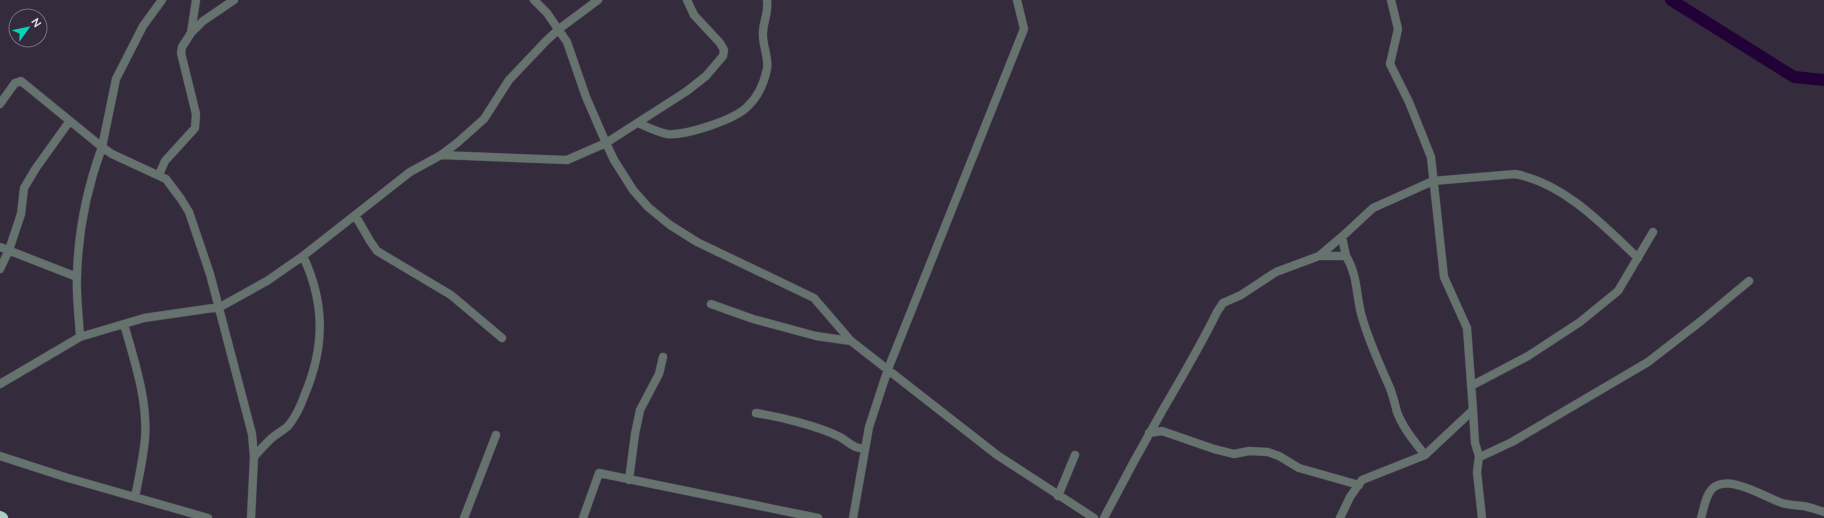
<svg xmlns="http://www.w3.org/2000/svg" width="1824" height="518" font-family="Raleway,sans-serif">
	<rect width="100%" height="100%" fill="#342b3d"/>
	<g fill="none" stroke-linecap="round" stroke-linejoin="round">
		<path stroke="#220137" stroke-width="12" d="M 1671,0 L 1794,77 L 1824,80"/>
		<g stroke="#4f4758" stroke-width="9">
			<path id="minor" d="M 534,0 L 547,13 L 567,42 L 586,97 L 606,143 L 614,160 L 633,190 L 648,207 L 670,225 L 697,242 L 814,298 L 851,341 L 997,455 L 1094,518
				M 191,33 L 196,0
				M 0,104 L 15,83 L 21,81 L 102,147 L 116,79 L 143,26 L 162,0
				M 638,123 C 647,127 657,132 667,134 C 685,136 734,120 747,107 C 757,98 764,83 767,69 C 769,57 762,45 763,33 C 763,20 769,15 767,0
				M 441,155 L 457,143 L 484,119 L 509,80 L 546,41 L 559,29 L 598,0
				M 159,175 L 165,161 L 195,128 L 196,114 L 181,53 L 182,47 L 191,33 L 203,21 L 234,0
				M 355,215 L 370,241 L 377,251 L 451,295 L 502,338
				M 1342,237 L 1346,256
				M 0,247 L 77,277
				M 1319,256 L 1346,256 C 1358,275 1356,297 1362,317 C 1369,342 1380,365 1390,388 C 1393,396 1395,404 1397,412 C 1403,428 1414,441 1425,455
				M 0,269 L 9,250 L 21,214 L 24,188 L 36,168 L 69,122
				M 711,304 L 753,319 L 816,336 L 851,341
				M 124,324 C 134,360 148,400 145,439 C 143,458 139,478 135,497
				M 80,337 C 79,317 76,296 77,276 C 78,232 87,188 102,147 L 112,154 L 166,179 L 181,199 L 189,212 L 210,274 L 252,434 L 254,457 L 251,518
				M 0,384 L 80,337 L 144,318 L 220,307 L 267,281 L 303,256 L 410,172 L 441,155 L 567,160 L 606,143 L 687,91 L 706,76 L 723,56 L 724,50 L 720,43 L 694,15 L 687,0
				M 1471,386 L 1528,356 L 1580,322 L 1618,291 L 1653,232
				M 1473,410 L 1475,443 L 1479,456 L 1482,456 L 1512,442 L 1648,362 L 1701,321 L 1749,281
				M 756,413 C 781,417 818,426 840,437 C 849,442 855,450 865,448
				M 1149,433 L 1162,431 L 1214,449 L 1234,454 L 1249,451 L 1268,452 L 1279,456 L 1299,468 L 1359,485
				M 0,456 L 68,478 L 208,518
				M 1479,456 L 1477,472 L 1482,518
				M 254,457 C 260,450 266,443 273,437 C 278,433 284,430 288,426 C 296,417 301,405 305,394 C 325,346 325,303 303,256
				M 629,480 L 635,434 L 640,410 L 659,374 L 663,357
				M 1058,496 L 1075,455
				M 464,518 L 496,435
				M 583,518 L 599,473 L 818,518
				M 853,518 L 869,427 L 888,369 L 1024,29 L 1017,0
				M 1104,518 C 1122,483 1141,448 1161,413 C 1180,380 1200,347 1217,312 L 1223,303 L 1241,295 L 1276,272 L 1319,256 L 1345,234 L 1373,208 L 1433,181 L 1515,174 C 1564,183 1603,225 1638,258
				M 1340,518 L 1350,497 L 1362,480 L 1425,455 L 1473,410 L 1467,328 L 1444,277 L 1431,157 L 1409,102 L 1390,64 L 1398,29 L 1391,0
				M 1701,518 C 1704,509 1705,496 1712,489 C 1728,473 1764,497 1782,503 C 1788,505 1796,505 1803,506 C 1810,507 1817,510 1824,512"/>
		</g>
		<g stroke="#4f4758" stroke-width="13">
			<path id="highway" d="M 0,517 L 2,518"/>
		</g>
		<use href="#minor" stroke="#66726e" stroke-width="8"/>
		<use href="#highway" stroke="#b0cec5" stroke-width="12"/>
	</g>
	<g transform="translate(28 28) rotate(57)"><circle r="19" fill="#342b3d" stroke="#787180"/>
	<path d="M0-3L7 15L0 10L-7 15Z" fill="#07d5b6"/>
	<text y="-6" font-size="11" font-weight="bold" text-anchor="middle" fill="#dfd9e5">N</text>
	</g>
</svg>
